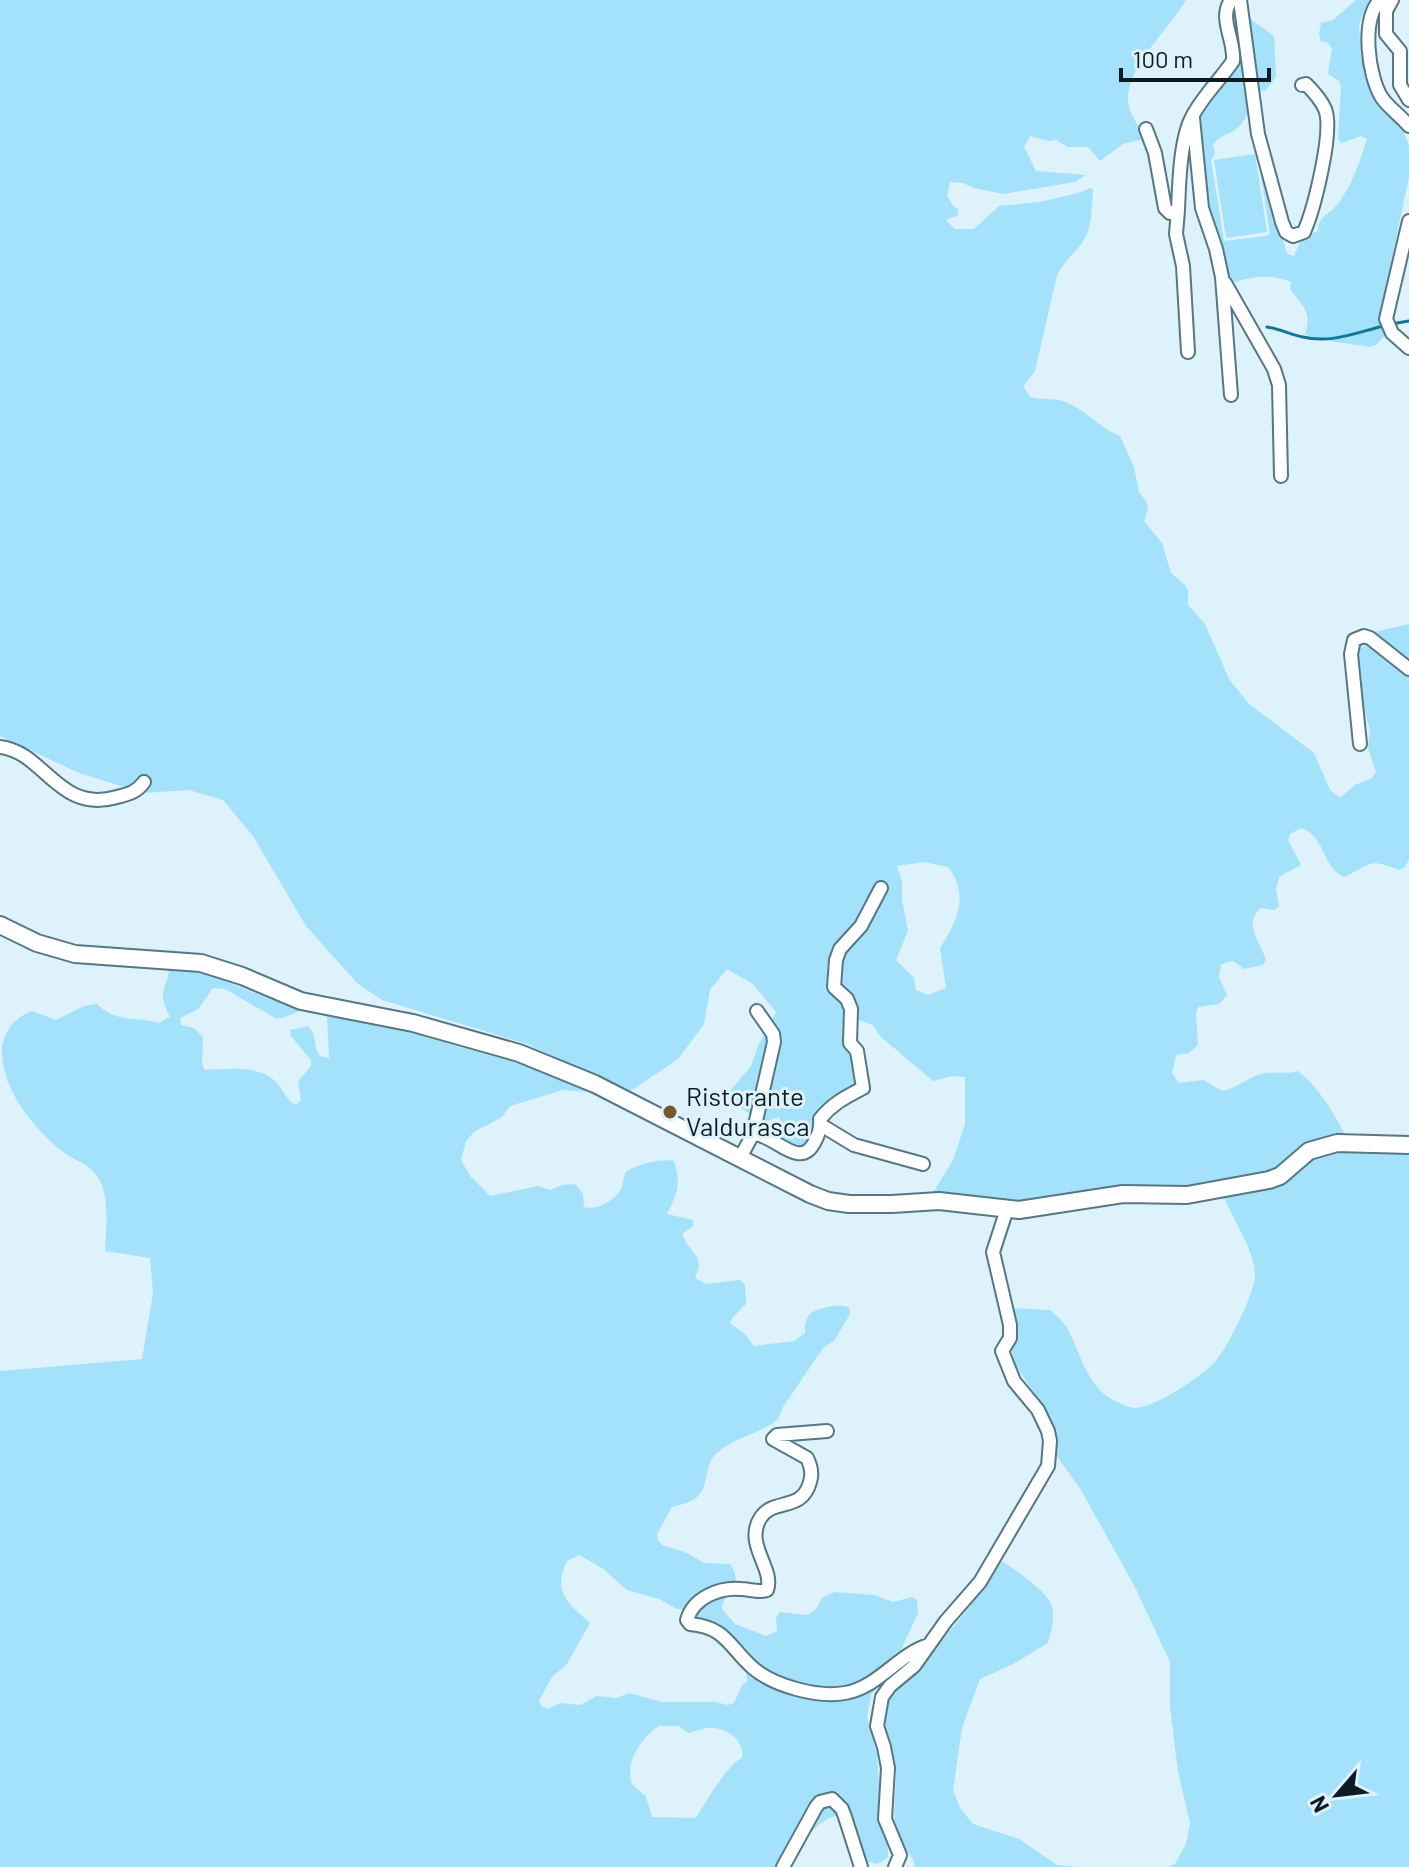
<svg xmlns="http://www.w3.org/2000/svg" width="1409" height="1867" font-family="Barlow,sans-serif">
	<rect width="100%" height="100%" fill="#ddf2fb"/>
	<path fill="#a4e1fa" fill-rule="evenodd" d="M 0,0 L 1186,0 C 1170,29 1117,75 1130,110 C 1134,121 1140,126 1143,139 L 1123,144 L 1100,161 L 1088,147 L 1068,147 L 1056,140 L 1049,141 L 1030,136 L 1024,147 L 1036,171 L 1086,175 L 1075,182 L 1003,194 L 974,188 L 963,183 L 950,182 L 947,195 L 953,206 L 958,209 L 958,215 L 946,220 L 955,229 L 974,229 L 999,206 L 1040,202 L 1078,193 L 1090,188 L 1093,190 C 1092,203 1092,219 1088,231 C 1083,248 1065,258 1057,275 L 1035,371 L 1023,386 L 1030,397 C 1041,400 1053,398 1063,401 C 1084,408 1099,428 1120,436 L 1134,467 L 1139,492 L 1147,503 L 1148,509 L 1144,521 L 1162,543 L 1171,573 L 1185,585 L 1188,591 L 1188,605 L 1205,624 L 1229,679 L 1249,704 L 1314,753 L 1330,790 L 1340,798 L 1355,785 L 1372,778 L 1376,772 L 1368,748 L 1370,730 L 1361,699 L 1362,680 L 1354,655 L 1356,650 L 1367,645 L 1370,633 L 1409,624 L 1409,859 L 1405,867 L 1399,870 C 1369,858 1372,863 1345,877 C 1323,870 1325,835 1301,828 L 1290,834 L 1288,840 L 1301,865 L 1279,877 L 1276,889 L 1279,907 L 1274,910 L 1261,908 C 1242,923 1261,942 1266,960 L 1263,965 L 1244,969 L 1233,961 L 1221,964 L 1219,977 L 1227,995 L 1219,1004 L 1198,1007 L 1196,1013 L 1198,1045 L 1189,1053 L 1176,1055 L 1172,1073 L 1179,1083 L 1203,1080 L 1223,1091 C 1238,1087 1250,1076 1265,1073 C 1276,1071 1286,1075 1298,1071 C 1318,1087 1333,1111 1345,1135 L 1308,1144 L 1270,1173 L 1196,1188 L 1040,1201 L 1003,1201 L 933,1193 L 953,1160 L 965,1124 L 965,1077 L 952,1076 L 933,1081 L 880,1036 L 873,1025 L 845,1015 C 844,1029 839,1044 851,1053 L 858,1084 C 830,1095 813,1111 808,1140 L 800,1147 L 780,1138 L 784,1131 L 779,1117 L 763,1122 L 739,1107 L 724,1105 L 729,1092 L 751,1066 L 758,1046 L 776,1012 L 753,984 L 727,969 L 710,990 L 704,1024 L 678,1059 L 629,1092 L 527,1044 L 382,1000 L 357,983 L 306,926 L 253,836 L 223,800 L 189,790 L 144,793 L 79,773 L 0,736 ZM 924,862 L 948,867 C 970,894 957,923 940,948 L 946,988 L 928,995 L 916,990 L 914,978 L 896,960 L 908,931 L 902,900 L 902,881 L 897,866 Z
		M 1356,0 L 1369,0 L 1359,25 L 1361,55 L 1368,83 L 1373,96 L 1403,131 L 1409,145 L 1409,177 L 1379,319 L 1385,335 L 1376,345 L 1370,347 C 1350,343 1321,342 1305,334 C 1313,309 1301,307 1290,288 L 1291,282 C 1271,274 1255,276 1235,282 L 1229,279 L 1205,198 L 1198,126 L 1200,118 L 1240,63 L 1241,53 L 1232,14 L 1237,9 L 1243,8 L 1253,21 L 1274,36 L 1276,77 L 1266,90 L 1253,93 C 1250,106 1247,121 1236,129 C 1226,137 1225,131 1213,145 L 1215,154 L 1211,160 L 1224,241 L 1266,236 L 1270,233 L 1258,157 L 1260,157 L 1287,254 L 1294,256 L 1301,239 L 1318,231 C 1318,216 1329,215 1337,205 C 1352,185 1360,162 1367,139 L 1361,136 L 1342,143 L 1338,139 L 1341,87 L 1339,81 L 1328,74 L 1332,48 L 1328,43 L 1321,41 L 1319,35 L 1321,23 L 1333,20 Z
		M 1255,154 L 1267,232 L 1226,238 L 1214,160 Z
		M 169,968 L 204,973 L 300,1011 L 282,1018 L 275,1018 L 225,989 L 213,988 L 198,1009 L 180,1018 L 181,1025 L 194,1028 L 203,1037 L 202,1064 L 205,1070 C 226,1069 258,1065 275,1081 C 284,1089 285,1100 296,1105 L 301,1100 L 298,1081 L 311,1066 L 311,1060 L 291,1036 L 290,1030 L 308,1026 C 317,1034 313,1047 320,1056 L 329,1058 L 327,1015 L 387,1023 L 456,1046 L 536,1068 L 599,1093 L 563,1090 L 510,1106 L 502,1117 L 474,1132 L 466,1141 L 461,1160 L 470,1176 L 490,1196 L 538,1186 L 550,1190 L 562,1185 L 575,1184 L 583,1194 L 584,1207 C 598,1211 616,1200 622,1187 C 623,1183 623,1178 625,1174 C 629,1165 665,1158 674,1161 C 681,1184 678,1192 667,1214 L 693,1220 L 693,1226 L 682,1234 C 690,1255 706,1255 695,1278 L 706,1284 L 740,1280 L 745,1285 L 746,1304 L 733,1317 L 730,1323 L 745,1334 L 754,1346 L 794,1341 L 805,1333 C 805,1327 805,1319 810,1314 C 819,1307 839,1304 849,1307 L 850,1314 L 834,1341 L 823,1348 L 783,1407 L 778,1419 C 761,1434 734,1437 717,1453 C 703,1465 710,1487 696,1498 C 690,1503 679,1505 672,1507 L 657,1534 L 658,1540 L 662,1545 L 687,1553 L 704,1563 L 730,1564 C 745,1587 725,1587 722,1609 L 735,1624 L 766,1636 L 777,1631 L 776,1617 L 780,1612 L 807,1615 L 816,1609 L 823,1597 L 835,1592 L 875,1595 L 893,1602 L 912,1597 L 917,1600 L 918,1613 L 896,1661 L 871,1695 L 867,1717 L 877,1754 L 880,1797 L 892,1848 L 888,1844 L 888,1857 L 878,1864 L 864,1861 L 855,1824 L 848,1815 C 817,1813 803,1843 788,1867 L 0,1867 L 0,1371 L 142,1359 L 153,1293 L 150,1258 L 105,1251 C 106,1229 111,1192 95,1173 C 87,1163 69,1158 59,1149 C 31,1125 0,1087 2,1046 C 6,1029 14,1018 32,1011 L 56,1020 L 84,1006 L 97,1004 C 116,1023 133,1016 159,1023 L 170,1017 C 167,1011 163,1002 163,996 C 163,987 169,979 169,968 ZM 579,1555 L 602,1568 L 627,1590 L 659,1599 L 677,1609 L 689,1609 C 698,1617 702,1627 710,1636 C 721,1649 749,1661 747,1682 L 742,1685 L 734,1703 L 728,1705 L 715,1702 L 662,1702 L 629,1693 L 616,1698 L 597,1696 L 580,1705 L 560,1703 L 548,1709 L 542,1707 L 539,1701 L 552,1677 L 567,1664 L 590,1623 C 568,1603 552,1593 567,1561 ZM 659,1726 L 679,1726 L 688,1733 C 696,1731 707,1727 714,1728 C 729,1729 745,1742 742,1758 C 729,1763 704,1804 696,1818 L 652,1817 L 646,1797 L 632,1784 C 624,1762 642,1737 659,1726 Z
		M 1346,1147 L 1409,1151 L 1409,1867 L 1167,1867 L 1175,1864 L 1186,1844 L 1190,1823 L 1178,1771 L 1170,1707 L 1170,1662 L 1135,1587 L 1081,1490 L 1056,1455 L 1050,1416 L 1014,1363 L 1012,1350 L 1016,1335 L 1012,1308 L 1050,1310 C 1056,1315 1063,1321 1067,1328 C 1079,1349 1086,1382 1107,1396 C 1114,1401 1126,1407 1135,1408 C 1154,1408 1207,1374 1218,1358 C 1230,1342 1255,1293 1255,1275 C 1255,1251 1232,1218 1223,1195 L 1312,1157 Z
		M 1002,1561 C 1016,1571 1044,1588 1051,1604 C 1056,1616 1051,1631 1048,1643 L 1013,1664 L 980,1679 L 962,1728 L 953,1790 L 960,1808 L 973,1824 L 1019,1839 L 1057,1865 L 1079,1867 L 915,1867 C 913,1852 901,1849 897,1836 C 890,1813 899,1786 895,1762 C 892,1746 881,1725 884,1708 C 889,1687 907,1683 919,1668 C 948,1633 978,1599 1002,1561 Z"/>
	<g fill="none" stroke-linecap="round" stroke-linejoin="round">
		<path stroke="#117794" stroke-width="3" d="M 1391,324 L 1409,321
			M 1267,327 C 1281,329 1291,335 1303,337 C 1331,344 1357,332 1384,326"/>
		<g stroke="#567784" stroke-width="16">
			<path id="minor" d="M 1240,0 L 1258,134 L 1282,222 L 1286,232 L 1293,236 L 1304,232 C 1314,209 1334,131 1325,109 C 1321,100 1313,91 1306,84 L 1302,85
				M 1380,0 C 1361,20 1368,76 1382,98 C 1389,108 1401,116 1409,126
				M 1392,0 L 1386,11 L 1386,34 L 1400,51 L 1400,85 L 1409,100
				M 1193,118 L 1202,208 L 1216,249 L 1222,277 L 1231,395
				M 1146,129 L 1155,153 L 1165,208 L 1170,213 L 1175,213 L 1178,210 C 1179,185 1180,139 1192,117 C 1202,97 1220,80 1233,61 C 1235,39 1218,19 1231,0
				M 1178,210 L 1176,234 L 1183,266 L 1188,352
				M 1409,221 L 1386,319 L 1392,333 L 1409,348
				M 1225,283 L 1274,369 L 1279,385 L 1281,476
				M 1360,744 L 1351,654 L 1354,640 L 1364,636 L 1370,638 L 1409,669
				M 0,747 C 45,752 58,814 117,797 C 129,794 137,792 144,782
				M 821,1125 L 854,1145 L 923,1164
				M 753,1134 L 774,1042 L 773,1034 L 757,1011
				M 740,1158 L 753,1134 C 773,1133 799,1171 814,1143 C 818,1136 821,1127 820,1119 C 833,1103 846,1097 863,1088 L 857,1051 L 850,1043 L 851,1009 L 847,999 L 834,987 L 836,960 L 840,949 L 861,926 L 881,888
				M 827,1431 L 777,1435 L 773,1439 L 807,1458 C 811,1466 813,1473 810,1482 C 802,1512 774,1498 761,1517 C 743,1544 775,1568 767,1590 C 758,1593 750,1589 741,1589 C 719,1587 693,1598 687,1620 L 690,1624 C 726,1627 729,1647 753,1668 C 774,1686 818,1698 845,1693 C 879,1687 898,1654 929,1645
				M 783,1867 L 816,1807 L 820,1802 L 832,1799 L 842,1809 L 845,1817 L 861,1867
				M 895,1867 L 900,1855 L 885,1819 L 888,1768 L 884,1747 L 877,1726 L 882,1697 L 890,1686 L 914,1666 L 946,1621 L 980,1582 L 1048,1466 L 1050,1441 L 1048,1431 L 1038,1410 L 1014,1381 L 1002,1351 L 1010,1338 L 1010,1325 L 993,1252 L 1007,1209"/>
		</g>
		<g stroke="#567784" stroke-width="20">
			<path id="major" d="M 0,925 L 37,943 L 75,954 L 201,963 L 242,976 L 301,1001 L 413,1023 L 519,1053 L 595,1084 L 810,1194 L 828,1201 L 849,1204 L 892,1204 L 939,1201 L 1019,1210 L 1123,1194 L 1187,1195 L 1269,1180 L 1280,1176 L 1309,1151 L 1337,1143 L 1409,1145"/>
		</g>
		<use href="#minor" stroke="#fff" stroke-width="12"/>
		<use href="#major" stroke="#fff" stroke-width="16"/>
	</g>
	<circle fill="#75572c" stroke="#ddf2fb" stroke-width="3" cx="670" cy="1112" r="8"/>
	<g text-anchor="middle" stroke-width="6" stroke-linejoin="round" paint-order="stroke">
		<g font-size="26" fill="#0e1b20" stroke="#ddf2fb" text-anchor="start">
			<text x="686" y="1106">Ristorante<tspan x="686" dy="30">Valdurasca</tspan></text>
		</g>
	</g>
	<g transform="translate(1337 1795) rotate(242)" stroke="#ddf2fb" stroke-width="6" paint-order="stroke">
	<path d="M0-6L14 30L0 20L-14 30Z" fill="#0e1b20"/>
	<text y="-12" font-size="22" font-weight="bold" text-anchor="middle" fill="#0e1b20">N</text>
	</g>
	<path d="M1121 68v12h148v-12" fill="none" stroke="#0e1b20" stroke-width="4"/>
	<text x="1133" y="68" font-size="24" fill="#0e1b20" stroke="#ddf2fb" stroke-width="6" paint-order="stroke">100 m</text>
</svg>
